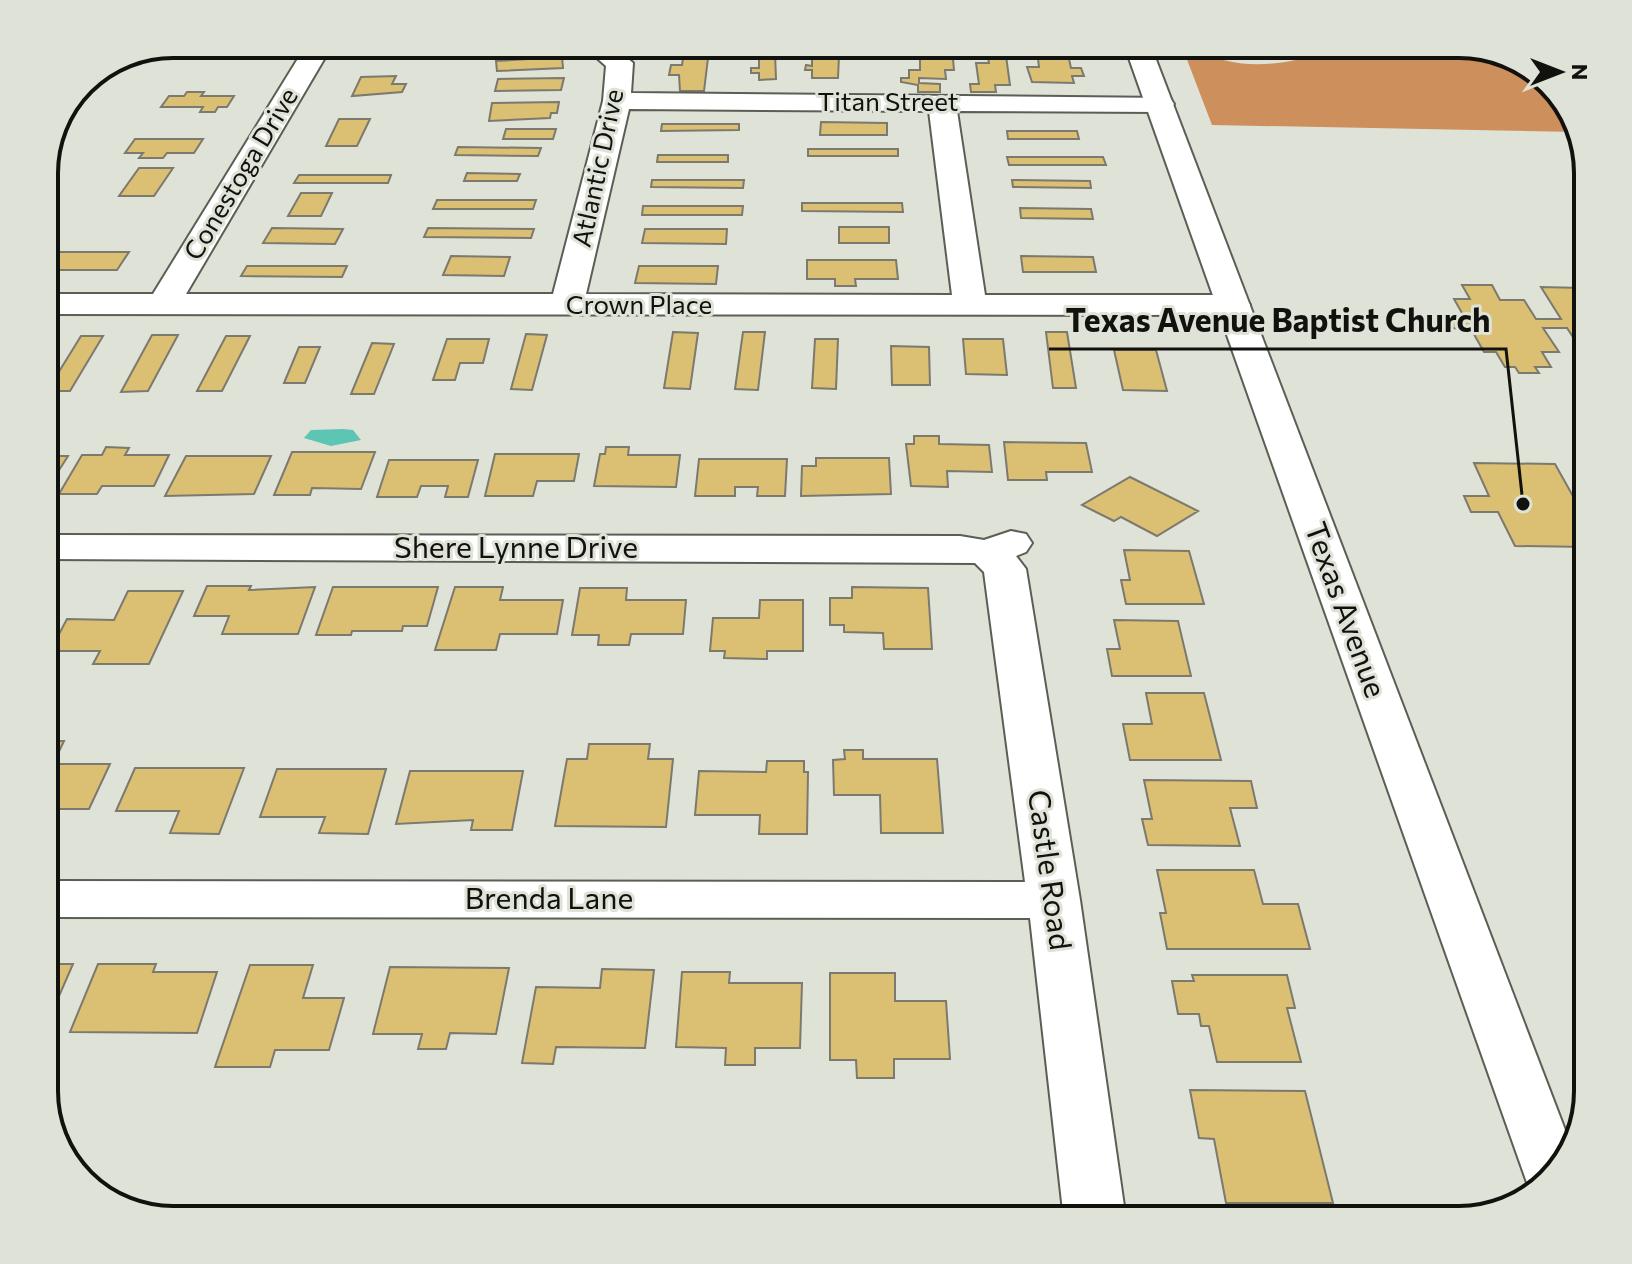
<svg xmlns="http://www.w3.org/2000/svg" width="1632" height="1264" font-family="Commissioner,sans-serif">
	<rect width="100%" height="100%" fill="#dfe2d7"/>
	<path fill="#cd905c" d="M 1181,44 L 1196,44 L 1197,50 C 1230,67 1265,67 1301,59 L 1307,44 L 1460,44 L 1538,71 L 1575,116 L 1579,132 L 1212,125 Z"/>
	<path fill="#5cc5b4" d="M 343,429 L 353,430 L 361,440 L 331,446 L 304,438 L 311,430 Z"/>
	<path fill="#dbc073" stroke="#7c796e" stroke-width="2" d="M 380,44 L 408,44 L 402,56 L 373,55 Z
		M 1006,47 L 1017,47 L 1018,56 L 1006,56 L 1010,85 L 995,85 L 996,92 L 971,92 L 970,84 L 979,84 L 976,63 L 989,63 L 987,51 L 1007,51 Z
		M 759,53 L 775,53 L 776,79 L 759,80 L 759,73 L 751,73 L 751,68 L 759,68 Z
		M 187,54 L 267,55 L 263,59 L 183,59 Z
		M 812,56 L 839,56 L 838,78 L 812,78 L 812,70 L 805,70 L 806,65 L 812,66 Z
		M 562,57 L 563,68 L 497,71 L 496,61 Z
		M 683,58 L 708,58 L 704,91 L 680,91 L 679,75 L 669,75 L 671,65 L 682,65 Z
		M 920,59 L 953,59 L 954,70 L 945,70 L 946,79 L 919,78 L 919,83 L 940,84 L 940,92 L 918,92 L 918,85 L 901,82 L 901,78 L 909,78 L 909,70 L 920,70 Z
		M 1038,59 L 1069,59 L 1071,68 L 1081,68 L 1084,76 L 1072,76 L 1074,83 L 1032,82 L 1027,67 L 1039,67 Z
		M 396,76 L 392,84 L 406,84 L 402,92 L 352,96 L 361,77 Z
		M 564,78 L 561,90 L 495,91 L 498,79 Z
		M 187,92 L 204,92 L 201,96 L 234,96 L 227,107 L 218,107 L 215,112 L 200,112 L 203,107 L 161,107 L 169,96 L 184,96 Z
		M 559,102 L 557,113 L 551,113 L 550,118 L 489,121 L 492,103 Z
		M 339,119 L 370,119 L 357,146 L 326,146 Z
		M 821,122 L 887,123 L 887,135 L 820,135 Z
		M 662,124 L 739,124 L 739,130 L 661,131 Z
		M 506,129 L 556,129 L 553,139 L 503,139 Z
		M 1007,131 L 1077,131 L 1079,139 L 1008,139 Z
		M 135,139 L 203,139 L 194,153 L 167,153 L 163,158 L 139,158 L 143,153 L 125,153 Z
		M 458,147 L 541,148 L 538,156 L 455,155 Z
		M 808,149 L 898,149 L 898,156 L 808,156 Z
		M 658,155 L 728,155 L 728,162 L 657,162 Z
		M 1007,157 L 1103,157 L 1106,165 L 1009,165 Z
		M 139,168 L 173,168 L 154,196 L 119,196 Z
		M 467,173 L 520,174 L 517,181 L 464,181 Z
		M 299,175 L 391,175 L 388,183 L 294,183 Z
		M 652,180 L 744,180 L 743,188 L 651,187 Z
		M 1012,180 L 1090,181 L 1091,188 L 1013,187 Z
		M 301,193 L 332,193 L 321,216 L 288,216 Z
		M 437,200 L 536,200 L 533,209 L 433,209 Z
		M 802,203 L 902,203 L 903,212 L 802,211 Z
		M 643,206 L 743,206 L 742,215 L 642,215 Z
		M 1020,208 L 1091,209 L 1093,219 L 1021,218 Z
		M 839,227 L 889,227 L 889,243 L 839,243 Z
		M 272,228 L 343,229 L 335,244 L 263,243 Z
		M 428,228 L 534,229 L 531,238 L 424,237 Z
		M 645,229 L 727,229 L 726,244 L 642,243 Z
		M 44,252 L 129,252 L 117,270 L 44,270 Z
		M 451,256 L 510,257 L 504,276 L 443,275 Z
		M 1021,256 L 1093,257 L 1096,272 L 1023,272 Z
		M 807,260 L 896,260 L 898,279 L 855,279 L 856,286 L 835,286 L 835,279 L 807,279 Z
		M 247,266 L 347,266 L 342,277 L 241,276 Z
		M 639,266 L 718,266 L 716,284 L 635,283 Z
		M 1578,280 L 1588,280 L 1588,360 L 1567,328 L 1543,328 L 1559,352 L 1542,352 L 1551,367 L 1535,367 L 1539,373 L 1519,373 L 1515,367 L 1505,367 L 1496,352 L 1484,352 L 1471,329 L 1450,328 L 1446,320 L 1466,320 L 1454,299 L 1470,299 L 1462,285 L 1492,285 L 1500,300 L 1524,300 L 1536,319 L 1561,319 L 1541,287 L 1583,288 Z
		M 673,332 L 698,333 L 690,389 L 664,388 Z
		M 743,332 L 765,332 L 758,390 L 735,389 Z
		M 1046,332 L 1067,332 L 1076,388 L 1053,388 Z
		M 526,334 L 547,335 L 532,390 L 511,389 Z
		M 152,335 L 178,335 L 148,391 L 121,392 Z
		M 81,336 L 103,336 L 70,391 L 47,391 Z
		M 226,336 L 250,336 L 222,391 L 197,391 Z
		M 447,339 L 489,339 L 483,363 L 460,363 L 455,380 L 433,380 Z
		M 815,339 L 838,339 L 836,389 L 812,388 Z
		M 963,339 L 1003,339 L 1007,375 L 966,374 Z
		M 372,343 L 394,344 L 374,394 L 351,394 Z
		M 891,346 L 929,347 L 930,385 L 892,385 Z
		M 299,347 L 320,347 L 305,383 L 284,383 Z
		M 1114,350 L 1156,350 L 1167,391 L 1123,390 Z
		M 914,436 L 939,436 L 939,444 L 989,445 L 992,472 L 947,471 L 948,487 L 911,486 L 906,444 L 914,444 Z
		M 1004,442 L 1086,443 L 1092,472 L 1046,472 L 1047,480 L 1008,480 Z
		M 106,447 L 129,448 L 125,455 L 169,455 L 154,486 L 102,486 L 97,494 L 59,494 L 82,455 L 102,455 Z
		M 606,447 L 629,447 L 628,455 L 680,455 L 676,487 L 594,486 L 600,454 L 605,454 Z
		M 292,452 L 375,452 L 361,489 L 312,488 L 310,495 L 274,495 Z
		M 495,454 L 579,454 L 574,481 L 537,481 L 533,496 L 485,496 Z
		M 44,456 L 68,456 L 49,486 L 44,486 Z
		M 186,456 L 271,456 L 254,494 L 165,496 Z
		M 816,458 L 889,458 L 891,494 L 801,496 L 802,466 L 816,466 Z
		M 699,459 L 787,459 L 785,496 L 757,496 L 758,487 L 735,487 L 735,496 L 695,496 Z
		M 389,460 L 478,460 L 468,497 L 445,497 L 448,486 L 421,486 L 417,497 L 377,497 Z
		M 1474,463 L 1555,464 L 1588,523 L 1588,547 L 1515,546 L 1498,512 L 1471,512 L 1464,496 L 1489,496 Z
		M 1130,477 L 1198,511 L 1157,536 L 1121,517 L 1114,521 L 1082,505 Z
		M 1124,550 L 1189,551 L 1204,604 L 1126,604 L 1121,580 L 1130,580 Z
		M 207,586 L 251,586 L 249,590 L 315,587 L 298,634 L 222,634 L 229,616 L 194,616 Z
		M 333,587 L 438,587 L 427,626 L 403,626 L 402,631 L 352,631 L 351,635 L 316,635 Z
		M 455,587 L 503,587 L 500,600 L 563,600 L 557,634 L 500,634 L 496,650 L 435,650 Z
		M 852,587 L 928,588 L 932,649 L 884,649 L 883,633 L 844,632 L 844,625 L 830,625 L 830,598 L 852,598 Z
		M 580,588 L 627,588 L 626,600 L 686,600 L 683,634 L 631,634 L 629,645 L 598,645 L 599,635 L 572,635 Z
		M 128,591 L 183,591 L 149,664 L 93,664 L 100,651 L 50,651 L 67,619 L 114,620 Z
		M 760,600 L 803,600 L 803,651 L 767,651 L 767,659 L 724,658 L 725,651 L 710,651 L 713,618 L 759,618 Z
		M 1114,620 L 1178,621 L 1191,676 L 1112,676 L 1107,649 L 1120,649 Z
		M 1146,693 L 1204,693 L 1221,760 L 1130,760 L 1123,724 L 1152,724 Z
		M 44,741 L 64,741 L 53,764 L 110,764 L 89,809 L 49,809 L 44,812 Z
		M 589,744 L 650,744 L 648,759 L 673,759 L 666,827 L 555,826 L 567,759 L 587,759 Z
		M 844,750 L 863,750 L 863,759 L 937,759 L 943,833 L 881,833 L 880,795 L 834,795 L 833,760 L 845,759 Z
		M 767,761 L 804,761 L 804,772 L 808,772 L 807,834 L 759,834 L 760,815 L 695,815 L 699,771 L 766,772 Z
		M 135,768 L 244,768 L 219,834 L 170,833 L 179,811 L 116,811 Z
		M 277,769 L 386,769 L 368,834 L 319,833 L 325,817 L 260,817 Z
		M 410,771 L 523,771 L 512,830 L 471,830 L 473,820 L 396,824 Z
		M 1144,780 L 1251,781 L 1257,808 L 1230,808 L 1240,846 L 1148,845 L 1142,819 L 1152,819 Z
		M 1157,870 L 1254,870 L 1263,904 L 1298,904 L 1310,949 L 1167,949 L 1160,913 L 1166,913 Z
		M 44,964 L 73,964 L 49,1019 L 44,1019 Z
		M 98,964 L 156,964 L 153,972 L 217,972 L 197,1033 L 70,1032 Z
		M 250,965 L 313,965 L 303,998 L 344,998 L 329,1050 L 275,1050 L 270,1067 L 215,1067 Z
		M 390,967 L 509,968 L 496,1034 L 450,1033 L 446,1049 L 418,1049 L 422,1034 L 373,1034 Z
		M 602,969 L 654,970 L 645,1048 L 556,1047 L 553,1064 L 522,1063 L 536,987 L 600,988 Z
		M 682,972 L 730,972 L 729,983 L 802,983 L 800,1048 L 755,1048 L 755,1065 L 725,1065 L 726,1048 L 676,1047 Z
		M 830,973 L 895,973 L 895,1001 L 946,1001 L 950,1059 L 894,1059 L 894,1078 L 857,1078 L 856,1060 L 830,1060 Z
		M 1192,975 L 1287,975 L 1295,1008 L 1287,1008 L 1301,1062 L 1217,1062 L 1209,1026 L 1201,1026 L 1199,1014 L 1178,1014 L 1172,981 L 1194,981 Z
		M 1190,1090 L 1305,1091 L 1333,1203 L 1226,1203 L 1214,1139 L 1199,1138 Z"/>
	<g fill="none" stroke-linecap="round" stroke-linejoin="round">
		<g stroke="#5b5e54" stroke-width="4">
			<path id="minor" d="M 307,44 L 333,44 L 186,294 L 553,294 L 603,101 L 606,66 L 581,44 L 611,44 L 633,63 L 631,93 L 1170,98 L 1174,104 L 1170,110 L 1160,112 L 957,111 L 985,295 L 1233,295 L 1245,298 L 1250,305 L 1245,312 L 1233,315 L 44,314 L 44,294 L 153,294 ZM 629,109 L 929,111 L 952,295 L 586,294 Z
				M 1011,531 L 1026,534 L 1032,543 L 1026,552 L 1016,556 L 1026,569 L 1080,900 L 1126,1220 L 1064,1220 L 1030,918 L 44,917 L 44,881 L 1025,882 L 984,572 L 975,563 L 44,559 L 44,535 L 960,536 L 984,540 Z"/>
		</g>
		<g stroke="#5b5e54" stroke-width="4">
			<path id="tertiary" d="M 1124,44 L 1150,44 L 1570,1143 L 1561,1170 L 1531,1194 Z"/>
		</g>
		<use href="#minor" fill="#fff" fill-rule="evenodd"/>
		<use href="#tertiary" fill="#fff" fill-rule="evenodd"/>
	</g>
	<g text-anchor="middle" stroke-width="6" stroke-linejoin="round" paint-order="stroke">
		<g font-size="26" fill="#11120e" stroke="#dfe2d7">
			<text x="888" y="111">Titan Street</text>
			<text transform="translate(598 168) rotate(-78)" y="9">Atlantic Drive</text>
			<text transform="translate(241 174) rotate(-59)" y="9">Conestoga Drive</text>
			<text x="639" y="314">Crown Place</text>
		</g>
		<g font-size="30" fill="#11120e" stroke="#dfe2d7">
			<text x="516" y="558">Shere Lynne Drive</text>
			<text transform="translate(1345 610) rotate(70)" y="10">Texas Avenue</text>
			<text transform="translate(1049 870) rotate(82)" y="10">Castle Road</text>
			<text x="549" y="909">Brenda Lane</text>
		</g>
	</g>
	<path d="M0 0H1632V1264H0ZM173 58H1459A115 115 0 0 1 1574 173V1091A115 115 0 0 1 1459 1206H173A115 115 0 0 1 58 1091V173A115 115 0 0 1 173 58Z" fill="#dfe2d7" fill-rule="evenodd"/>
	<path fill="none" stroke="#11120e" stroke-width="4" d="M173 58H1459A115 115 0 0 1 1574 173V1091A115 115 0 0 1 1459 1206H173A115 115 0 0 1 58 1091V173A115 115 0 0 1 173 58Z"/>
	<path fill="none" stroke="#11120e" stroke-width="3" d="M1523 504L1506 349H1049"/>
	<circle fill="#11120e" stroke="#dfe2d7" stroke-width="3" cx="1523" cy="504" r="8"/>
	<g font-size="32" text-anchor="middle" font-weight="bold" fill="#11120e" stroke="#dfe2d7" stroke-width="6" stroke-linejoin="round" paint-order="stroke">
		<text x="1278" y="332">Texas Avenue Baptist Church</text>
	</g>
	<g transform="translate(1560 72) rotate(90)" stroke="#dfe2d7" stroke-width="6" paint-order="stroke">
	<path d="M0-6L14 30L0 20L-14 30Z" fill="#11120e"/>
	<text y="-12" font-size="22" font-weight="bold" text-anchor="middle" fill="#11120e">N</text>
	</g>
</svg>
